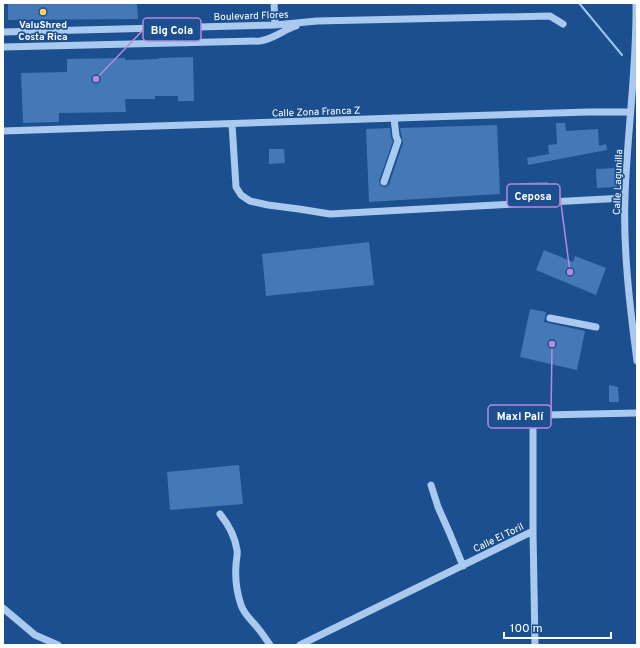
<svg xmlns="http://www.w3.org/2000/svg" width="640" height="648" font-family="Overpass,sans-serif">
	<rect width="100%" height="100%" fill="#1b4f8f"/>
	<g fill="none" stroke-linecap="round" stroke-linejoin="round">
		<path stroke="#9cc4f0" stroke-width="2" d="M 579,3 L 622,55"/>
	</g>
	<path fill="#4478b7" d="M 8,3 L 137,3 L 138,19 L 8,20 Z
		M 193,57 L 194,101 L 178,101 L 178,96 L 155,96 L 155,99 L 125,99 L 126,112 L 59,113 L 59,122 L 23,123 L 21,73 L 67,72 L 67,59 L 125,58 L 125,60 L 159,59 L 159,58 Z
		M 556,123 L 565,123 L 566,131 L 598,129 L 599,146 L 606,144 L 607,150 L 528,165 L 527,158 L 549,154 L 548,145 L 557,144 Z
		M 497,125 L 500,194 L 369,202 L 366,129 L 390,128 L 391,137 L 393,141 L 379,181 L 381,186 L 385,187 L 387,186 L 389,184 L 403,143 L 400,128 Z
		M 269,149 L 284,149 L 285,163 L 269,164 Z
		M 617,168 L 617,187 L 597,188 L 596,169 Z
		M 548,182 L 548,191 L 520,192 L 520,183 Z
		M 369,242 L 374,285 L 266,296 L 262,254 Z
		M 544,250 L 573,262 L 575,256 L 606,268 L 596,295 L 536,270 Z
		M 530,309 L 546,312 L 544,322 L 585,331 L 577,370 L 520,357 Z
		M 609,385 L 618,387 L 619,402 L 609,402 Z
		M 239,465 L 243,504 L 170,510 L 167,472 Z"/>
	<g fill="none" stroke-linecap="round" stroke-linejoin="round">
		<path stroke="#a9c9ee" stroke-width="7" d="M 274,3 L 275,25
			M 636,3 C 637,68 627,132 625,197 C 623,250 630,308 637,361
			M 186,27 L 186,43
			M 3,32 L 275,25 L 317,21 L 550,16 L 563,24
			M 3,47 L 260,41 C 274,39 283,30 296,26
			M 232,124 L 236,187 L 241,195 L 250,201 L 268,205 L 299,209 L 330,214 L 625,198
			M 3,131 L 428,117 L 588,112 L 630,112
			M 384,182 L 398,141 L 396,136 L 394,118
			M 550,318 L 596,327
			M 431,485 L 438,507 L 450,534 L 463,566
			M 220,514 C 228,524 235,536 237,550 C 238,555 236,560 236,565 C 235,578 237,593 241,605 C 244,614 251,620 257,627 C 262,633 266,639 270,645
			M 533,531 L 535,645
			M 3,608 L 35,635 L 58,645
			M 300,645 L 533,531 L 533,426 C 534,420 538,418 544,415 L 637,413"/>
	</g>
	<circle fill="#ffd166" stroke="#1b4f8f" stroke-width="1.5" cx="43" cy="12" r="4"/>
	<g text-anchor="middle" stroke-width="3.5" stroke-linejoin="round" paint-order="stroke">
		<g font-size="10" fill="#fff" stroke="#1b4f8f">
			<text transform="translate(251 15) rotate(-2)" y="4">Boulevard Flores</text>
			<text transform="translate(316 111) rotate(-2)" y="4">Calle Zona Franca Z</text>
			<text transform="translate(617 182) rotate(-88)" y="4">Calle Lagunilla</text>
			<text transform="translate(498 537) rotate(-26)" y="4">Calle El Toril</text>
		</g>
		<g font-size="10" font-weight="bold" fill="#fff" stroke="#1b4f8f">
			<text x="43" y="28">ValuShred<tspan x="43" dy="12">Costa Rica</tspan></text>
		</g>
	</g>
	<path fill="none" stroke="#b68bdc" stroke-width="1.5" d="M96 79L143 30M570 272L560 196M552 344L551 416"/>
	<g fill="#b68bdc" stroke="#1b4f8f" stroke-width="1.5">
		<circle cx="96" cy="79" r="4"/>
		<circle cx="570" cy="272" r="4"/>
		<circle cx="552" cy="344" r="4"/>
	</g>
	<g fill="#1b4f8f" stroke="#b68bdc" stroke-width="1.5">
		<rect x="143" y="18" width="58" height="23" rx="4"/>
		<rect x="507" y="184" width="53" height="23" rx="4"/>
		<rect x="488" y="405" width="63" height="23" rx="4"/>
	</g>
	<g font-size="11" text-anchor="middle" font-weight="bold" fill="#fff">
		<text x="172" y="34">Big Cola</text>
		<text x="533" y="200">Ceposa</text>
		<text x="520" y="420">Maxi Palí</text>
	</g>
	<rect width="640" height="648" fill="none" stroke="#ffffff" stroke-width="8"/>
	<path d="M504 632v6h107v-6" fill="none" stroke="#ffffff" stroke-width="2"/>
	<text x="510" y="632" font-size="12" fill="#ffffff" stroke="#1b4f8f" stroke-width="3" paint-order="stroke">100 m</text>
</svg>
